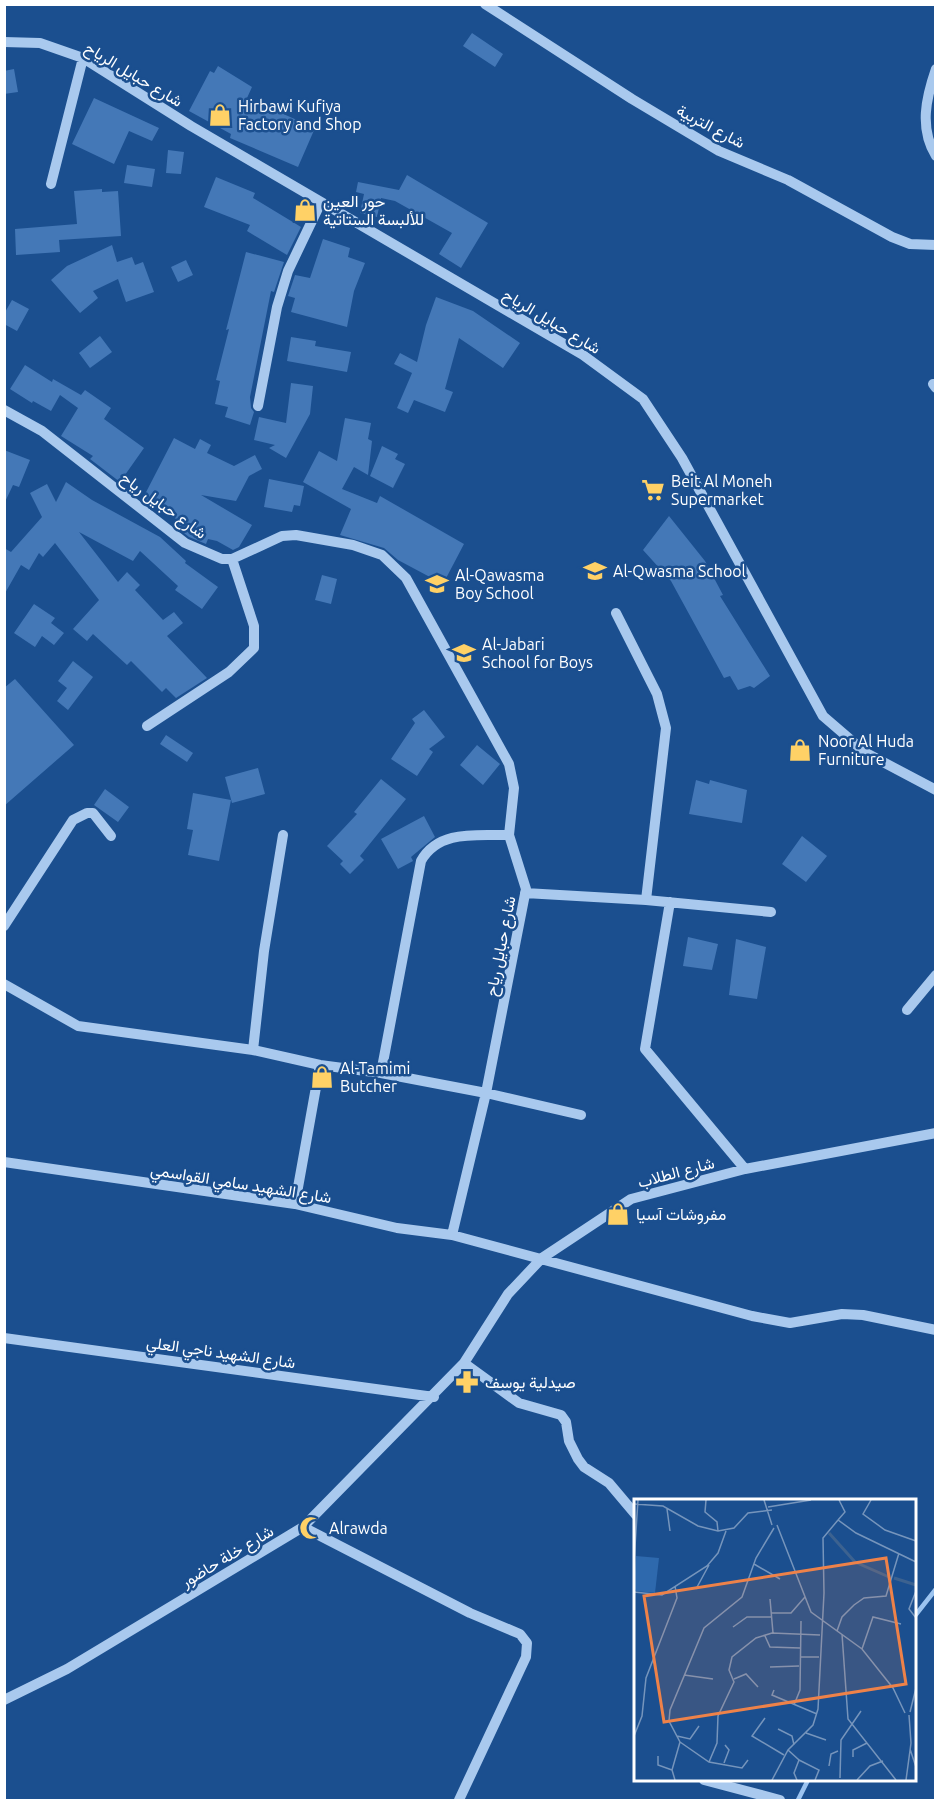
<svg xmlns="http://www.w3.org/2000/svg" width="940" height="1805" font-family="Ubuntu,Vazirmatn,sans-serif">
	<rect width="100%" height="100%" fill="#1b4f8f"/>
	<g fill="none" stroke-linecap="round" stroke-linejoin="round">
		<path stroke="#9cc4f0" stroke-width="4.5" d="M 914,1617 L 936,1589
			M 798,1800 L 808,1780"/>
	</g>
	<path fill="#4478b7" d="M 472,33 L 503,54 L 495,67 L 463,46 Z
		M 218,66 L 252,87 L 247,98 L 315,128 L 298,167 L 230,138 L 231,134 L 189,111 L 210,71 L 214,73 Z
		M 14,69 L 18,92 L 4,94 L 4,71 Z
		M 94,98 L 159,128 L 152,141 L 129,131 L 114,164 L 72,144 Z
		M 168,150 L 184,152 L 181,174 L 166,173 Z
		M 127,165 L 155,169 L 152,187 L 124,183 Z
		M 407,175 L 488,223 L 461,268 L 439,254 L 452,233 L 395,201 L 381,198 L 377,217 L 360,213 L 364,194 L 356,192 L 358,182 L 399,190 Z
		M 216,177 L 255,193 L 253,198 L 301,227 L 287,255 L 247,231 L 250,225 L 204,207 Z
		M 102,189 L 102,192 L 118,191 L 121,236 L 59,240 L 60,252 L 16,255 L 15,229 L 77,224 L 74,191 Z
		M 323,239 L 350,248 L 348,257 L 365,263 L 354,291 L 347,327 L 291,312 L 295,298 L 288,296 L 295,275 L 310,278 Z
		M 112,245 L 117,262 L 132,257 L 135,265 L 143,262 L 154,292 L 126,302 L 118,279 L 93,291 L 98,298 L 80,313 L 51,280 L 67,266 Z
		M 246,252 L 284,262 L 274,292 L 271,291 L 250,397 L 251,408 L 254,412 L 250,425 L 225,417 L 228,407 L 215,404 L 220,381 L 216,380 L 229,329 L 226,330 Z
		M 186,260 L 193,275 L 178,282 L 171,267 Z
		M 436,297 L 473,311 L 520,343 L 503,368 L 459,338 L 445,389 L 453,392 L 445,412 L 414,400 L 408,413 L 397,408 L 412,373 L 394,364 L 400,353 L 417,362 L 426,325 Z
		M 12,300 L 29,309 L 17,331 L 4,324 L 4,314 Z
		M 100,336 L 112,352 L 90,368 L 79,353 Z
		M 291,337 L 316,341 L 315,346 L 351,352 L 347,372 L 287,361 Z
		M 25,365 L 52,382 L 53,379 L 81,395 L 85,390 L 111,408 L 104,419 L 144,448 L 120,482 L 90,459 L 93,456 L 61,436 L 78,408 L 60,395 L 51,411 L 33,401 L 32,403 L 10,389 Z
		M 291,383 L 313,386 L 310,414 L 286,458 L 269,448 L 275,445 L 254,440 L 259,417 L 286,423 Z
		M 345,418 L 371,423 L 368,439 L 372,441 L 368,475 L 354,467 L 342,489 L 377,503 L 380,496 L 464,544 L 443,584 L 398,560 L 384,548 L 340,535 L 351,509 L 303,482 L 319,451 L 337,461 Z
		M 174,438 L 195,449 L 200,439 L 211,445 L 207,453 L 234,466 L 255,455 L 262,469 L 249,476 L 236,501 L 201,495 L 252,525 L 239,547 L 233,550 L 217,541 L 208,539 L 206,544 L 189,537 L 175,526 L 178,520 L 142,500 Z
		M 382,446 L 398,454 L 395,459 L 405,464 L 393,488 L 370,476 Z
		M 4,450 L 30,460 L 19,487 L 13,485 L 4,504 Z
		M 269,479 L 304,486 L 300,506 L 294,505 L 292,512 L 264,507 Z
		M 66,482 L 92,500 L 160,537 L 186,561 L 185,563 L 218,587 L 202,609 L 175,590 L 178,586 L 140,551 L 133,561 L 79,532 L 118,582 L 127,572 L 140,585 L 135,590 L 163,620 L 174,612 L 183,623 L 167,636 L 207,678 L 176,698 L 166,688 L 162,692 L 131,661 L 127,665 L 93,634 L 87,641 L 73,629 L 99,600 L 55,543 L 43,557 L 39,553 L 29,570 L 21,565 L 4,595 L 4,548 L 11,552 L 42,517 L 30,493 L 47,484 L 56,502 Z
		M 669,516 L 705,561 L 723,595 L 720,596 L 770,676 L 754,688 L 750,686 L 738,690 L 730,676 L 724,678 L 671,581 L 643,550 Z
		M 322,575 L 337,579 L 331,604 L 315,600 Z
		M 34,604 L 55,618 L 51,623 L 64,633 L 54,645 L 42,636 L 35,647 L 14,633 Z
		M 73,661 L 93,677 L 68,710 L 57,701 L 67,688 L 58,681 Z
		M 15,679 L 74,745 L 4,806 L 4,688 Z
		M 424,710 L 445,737 L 429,749 L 433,752 L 417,776 L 391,759 L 415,723 L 412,719 Z
		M 166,735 L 193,753 L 187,762 L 160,744 Z
		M 477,745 L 500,764 L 483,785 L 460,765 Z
		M 258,768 L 265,794 L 232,803 L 225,777 Z
		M 381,779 L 406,799 L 360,856 L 364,860 L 350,874 L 340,864 L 343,861 L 327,846 L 357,814 L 354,812 Z
		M 696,780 L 709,784 L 710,780 L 747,790 L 742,823 L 689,814 Z
		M 105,789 L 129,807 L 118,822 L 94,805 Z
		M 193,793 L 231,800 L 219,861 L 188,855 L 193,830 L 187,829 Z
		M 424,816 L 435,837 L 411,857 L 413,861 L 398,869 L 381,839 Z
		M 802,836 L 827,856 L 806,882 L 782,864 Z
		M 688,937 L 718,944 L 712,970 L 683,966 Z
		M 736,939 L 766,947 L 757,999 L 729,995 Z"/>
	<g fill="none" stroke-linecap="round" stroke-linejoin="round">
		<path stroke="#a9c9ee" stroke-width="10" d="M 485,4 L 632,99 L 719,151 L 788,180 L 892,237 L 910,244 L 936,245
			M 4,42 L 40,43 L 83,58 L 191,126 L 583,355 L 643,399 L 682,458 L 823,716 L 866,753 L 936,790
			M 936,69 C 926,98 919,128 936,156
			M 51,184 L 83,58
			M 933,384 L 936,388
			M 258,406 L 277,307 L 288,271 L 321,202
			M 4,410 L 42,431 L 185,543 L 222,559 L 232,559 L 282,536 L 296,535 L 353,545 L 382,555 L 406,578 L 509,764 L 514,788 L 509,835 L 526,889 L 486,1093 L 452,1235
			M 616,613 L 657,694 L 666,728 L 646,900
			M 147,726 L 229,672 L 254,648 L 254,626 L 232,559
			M 525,893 L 646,900 L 771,912
			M 670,902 L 645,1049 L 745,1169
			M 4,926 L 73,820 L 87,813 L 93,813 L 111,836
			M 4,984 L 78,1026 L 253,1050 L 320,1065 L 381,1073 L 486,1093 L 581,1115
			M 907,1010 L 936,975
			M 253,1050 L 264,951 L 283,835
			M 381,1073 L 421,861 C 439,829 478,836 509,835
			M 4,1162 L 295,1204 L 397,1228 L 452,1235 L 752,1316 L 790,1323 L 842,1314 L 863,1315 L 936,1330
			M 295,1204 L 320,1065
			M 4,1338 L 434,1397
			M 464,1363 L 519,1403 L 561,1415 L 566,1422 L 569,1441 L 578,1459 L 584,1467 L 609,1483 L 636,1515
			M 303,1527 L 470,1613 L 520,1634 L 527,1643 L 526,1657 L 459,1800
			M 4,1700 L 67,1669 L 303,1527 L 464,1363 L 508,1294 L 542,1258 L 631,1199 L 745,1169 L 936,1133
			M 704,1780 L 780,1800"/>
	</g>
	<defs>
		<g id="shop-bare" transform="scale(1.8)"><path d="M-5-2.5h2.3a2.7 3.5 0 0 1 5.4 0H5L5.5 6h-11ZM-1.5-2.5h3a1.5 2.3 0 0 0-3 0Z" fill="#ffd166" stroke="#1b4f8f" stroke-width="2.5" paint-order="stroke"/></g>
		<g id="supermarket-bare" transform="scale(1.8)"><path d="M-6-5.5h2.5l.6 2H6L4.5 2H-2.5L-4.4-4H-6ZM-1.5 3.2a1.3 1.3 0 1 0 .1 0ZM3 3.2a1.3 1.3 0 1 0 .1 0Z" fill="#ffd166" stroke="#1b4f8f" stroke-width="2.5" paint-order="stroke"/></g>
		<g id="school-bare" transform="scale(1.8)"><path d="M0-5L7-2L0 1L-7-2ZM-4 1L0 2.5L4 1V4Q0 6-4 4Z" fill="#ffd166" stroke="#1b4f8f" stroke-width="2.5" paint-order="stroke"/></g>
		<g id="pharmacy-bare" transform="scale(1.8)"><path d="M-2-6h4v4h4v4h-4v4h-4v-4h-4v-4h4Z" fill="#ffd166" stroke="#1b4f8f" stroke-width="2.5" paint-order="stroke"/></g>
		<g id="mosque-bare" transform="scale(1.8)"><path d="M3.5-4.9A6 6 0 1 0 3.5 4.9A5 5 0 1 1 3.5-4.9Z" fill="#ffd166" stroke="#1b4f8f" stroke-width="2.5" paint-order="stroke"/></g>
	</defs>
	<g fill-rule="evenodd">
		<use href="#shop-bare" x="220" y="115"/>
		<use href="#shop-bare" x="305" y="210"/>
		<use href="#supermarket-bare" x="653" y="490"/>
		<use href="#school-bare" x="595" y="571"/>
		<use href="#school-bare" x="437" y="584"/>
		<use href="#school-bare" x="464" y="653"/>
		<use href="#shop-bare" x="800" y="750"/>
		<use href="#shop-bare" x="322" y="1077"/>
		<use href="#shop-bare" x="618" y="1214"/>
		<use href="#pharmacy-bare" x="467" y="1382"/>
		<use href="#mosque-bare" x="311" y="1528"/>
	</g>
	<g text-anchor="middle" stroke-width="5" stroke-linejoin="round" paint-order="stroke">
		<g font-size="16" fill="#fff" stroke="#1b4f8f">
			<text transform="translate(134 74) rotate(31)" y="6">شارع حبايل الرياح</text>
			<text transform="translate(711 126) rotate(28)" y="6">شارع التربية</text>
			<text transform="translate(552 321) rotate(31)" y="6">شارع حبايل الرياح</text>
			<text transform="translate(164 505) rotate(36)" y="6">شارع حبايل رياح</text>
			<text transform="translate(500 946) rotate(-79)" y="6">شارع حبايل رياح</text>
			<text transform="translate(676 1172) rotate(-15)" y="6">شارع الطلاب</text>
			<text transform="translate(241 1183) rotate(9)" y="6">شارع الشهيد سامي القواسمي</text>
			<text transform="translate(221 1352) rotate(8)" y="6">شارع الشهيد ناجي العلي</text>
			<text transform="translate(227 1556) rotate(-31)" y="6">شارع خلة حاضور</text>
		</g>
		<g font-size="16" fill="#fff" stroke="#1b4f8f" text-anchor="start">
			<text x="238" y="112">Hirbawi Kufiya<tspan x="238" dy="18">Factory and Shop</tspan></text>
			<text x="323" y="207">حور العين<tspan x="323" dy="18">للألبسة الستاتية</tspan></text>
			<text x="671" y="487">Beit Al Moneh<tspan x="671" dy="18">Supermarket</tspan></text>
			<text x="613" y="577">Al-Qwasma School</text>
			<text x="455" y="581">Al-Qawasma<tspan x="455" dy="18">Boy School</tspan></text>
			<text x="482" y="650">Al-Jabari<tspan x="482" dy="18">School for Boys</tspan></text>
			<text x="818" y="747">Noor Al Huda<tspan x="818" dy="18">Furniture</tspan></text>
			<text x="340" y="1074">Al-Tamimi<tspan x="340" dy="18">Butcher</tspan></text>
			<text x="636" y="1220">مفروشات آسيا</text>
			<text x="485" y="1388">صيدلية يوسف</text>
			<text x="329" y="1534">Alrawda</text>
		</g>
	</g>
	<g transform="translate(634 1499)">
		<rect width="282" height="282" fill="#1b4f8f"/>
		<path d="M 2,57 L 25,59 L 21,94 L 2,92 L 0,88 Z" fill="#2e69ad"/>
		<path fill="none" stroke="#3c6290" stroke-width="3" d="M 195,34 L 221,63 L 255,78M 260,79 L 282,86"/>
		<path fill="none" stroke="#7695bc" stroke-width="1.5" d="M 72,1 L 71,13 L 83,23 L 84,32M 130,1 L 138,26M 237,1 L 229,15 L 251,31 L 282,42M 0,5 L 29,7 L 64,27 L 84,32 L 100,29 L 114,14 L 138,11M 134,8 L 177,1M 33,10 L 36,32M 204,21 L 211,13 L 205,1M 143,26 L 177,113 L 228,150 L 259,189 L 271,214M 0,63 L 4,1M 120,65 L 146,80M 62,90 L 75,66M 282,92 L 275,110 L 282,119M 0,93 L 28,96 L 73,67 L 84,54 L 92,32M 136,100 L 139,134M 137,114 L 157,114 L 171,98M 99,128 L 113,118 L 137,118M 203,132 L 208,118 L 220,106 L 230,99 L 252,97 L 265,54M 208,135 L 214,220 L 262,281M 131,137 L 136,148 L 166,149M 228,150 L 239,118 L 267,125M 166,158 L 185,158M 136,168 L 165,167M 50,176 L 79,180M 100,180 L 112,175 L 124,188M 140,191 L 138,196 L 183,215M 160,206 L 166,191 L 167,122M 276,213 L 282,189M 131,219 L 118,237 L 150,256M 144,230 L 158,237 L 160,246M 172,234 L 192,241M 0,237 L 8,217 L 12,179 L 43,99 L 41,87M 43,237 L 56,240 L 65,227M 46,243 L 75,263 L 108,269 L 114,261M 276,250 L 282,268M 154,251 L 165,261 L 160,274 L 163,281M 24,257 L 24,266 L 38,271M 219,258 L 219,251 L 233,244M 165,261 L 185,271 L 181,281M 75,263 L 83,244 L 84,217 L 100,183 L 95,171 L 98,158 L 122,139 L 138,134 L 186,136M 90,264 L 95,251 L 91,246M 195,267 L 197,255 L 204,252M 206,279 L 207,241 L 227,212M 41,281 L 38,271 L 46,243 L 35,222 L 36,211 L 70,129 L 108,98 L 122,59 L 140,29M 138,281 L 154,251 L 179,226 L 184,210 L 190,94 L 189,39 L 204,21 L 222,34 L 282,63M 223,281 L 236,267 L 249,262M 272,281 L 277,244 L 275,216"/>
		<path fill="#ee8249" fill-opacity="0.15" stroke="#ee8249" stroke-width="3" d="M 252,59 L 272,185 L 30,223 L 10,97 Z"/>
		<rect width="282" height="282" fill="none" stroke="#fff" stroke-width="3"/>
	</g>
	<rect width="940" height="1805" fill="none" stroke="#ffffff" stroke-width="12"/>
</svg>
